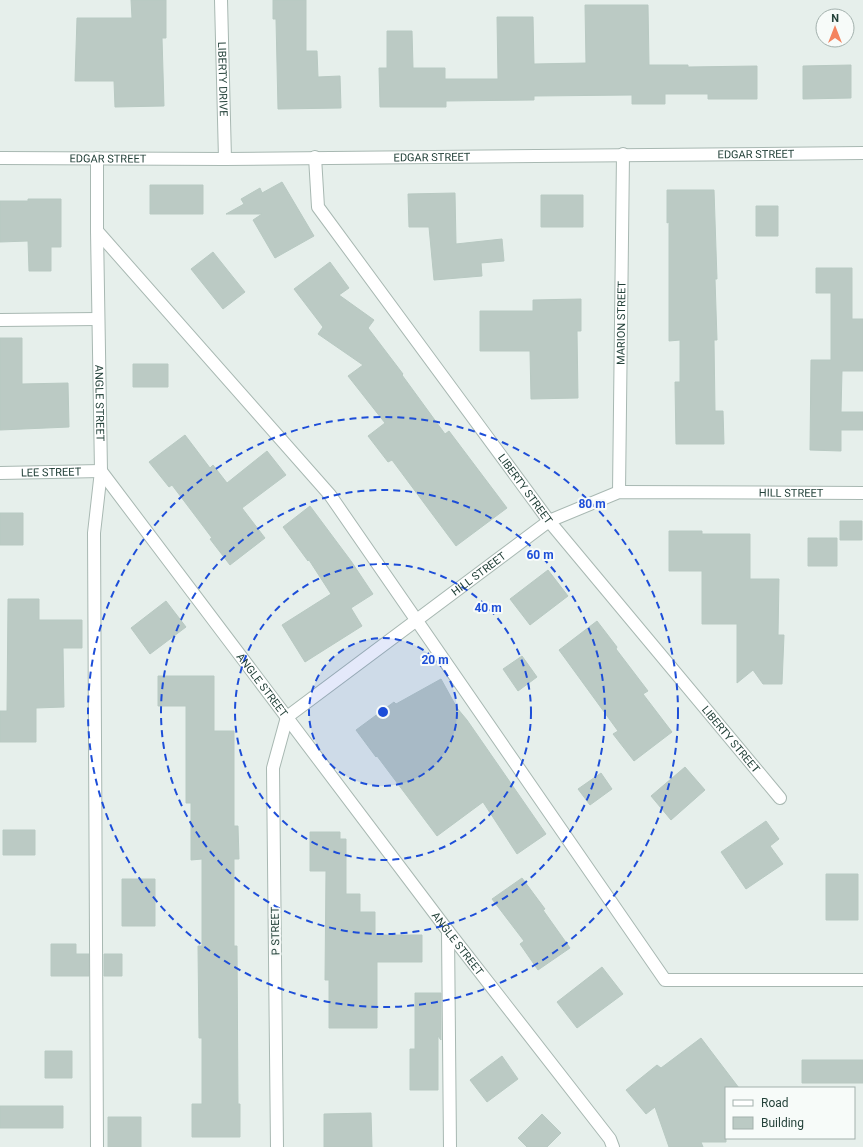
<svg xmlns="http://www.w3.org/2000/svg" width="863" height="1147" font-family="Roboto,sans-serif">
	<rect width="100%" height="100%" fill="#e6efeb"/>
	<path fill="#bbcac4" stroke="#b8c9c2" d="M 131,0 L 166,0 L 166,38 L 162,38 L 164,106 L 115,107 L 114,81 L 75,81 L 77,18 L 132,18 Z
		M 273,0 L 306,0 L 306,51 L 317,51 L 318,77 L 340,76 L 341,108 L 278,109 L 276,19 L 273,19 Z
		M 585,5 L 648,5 L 649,65 L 688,65 L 688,67 L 757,66 L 757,99 L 708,99 L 708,94 L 665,94 L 665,104 L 632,104 L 632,95 L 534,96 L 534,100 L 446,101 L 446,107 L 380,107 L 379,68 L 387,68 L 387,31 L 412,31 L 413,68 L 445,68 L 445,79 L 498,79 L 497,17 L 533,17 L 534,64 L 586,63 Z
		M 851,65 L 851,98 L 803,99 L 803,66 Z
		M 282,182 L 314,236 L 275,258 L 253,220 L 262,214 L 226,214 L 244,204 L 241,199 L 260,188 L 262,193 Z
		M 150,185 L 203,185 L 203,214 L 150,214 Z
		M 667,190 L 714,190 L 717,279 L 715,279 L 717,340 L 714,340 L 715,411 L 723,411 L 724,444 L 676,444 L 675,382 L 680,382 L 680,340 L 669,341 L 669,222 L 667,223 Z
		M 455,193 L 456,244 L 502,239 L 504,261 L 481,263 L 482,276 L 434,280 L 429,227 L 409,227 L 408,194 Z
		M 541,195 L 583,195 L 583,227 L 541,227 Z
		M 28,199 L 61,199 L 61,247 L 51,247 L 51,271 L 29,271 L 28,241 L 0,242 L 0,201 L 28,201 Z
		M 756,206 L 778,206 L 778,236 L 756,236 Z
		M 213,252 L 245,292 L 223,309 L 191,269 Z
		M 330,262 L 349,288 L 339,295 L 374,320 L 368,328 L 403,374 L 402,375 L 445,434 L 449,431 L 507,508 L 456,546 L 392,460 L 388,462 L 368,436 L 385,423 L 348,376 L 363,365 L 318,334 L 323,327 L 294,289 Z
		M 816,268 L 852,268 L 852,319 L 863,319 L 863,371 L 842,371 L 841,412 L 863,412 L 863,430 L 841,430 L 841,451 L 810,450 L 811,360 L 831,360 L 831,293 L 816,293 Z
		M 581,299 L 581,331 L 577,331 L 578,398 L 531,399 L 530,351 L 480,351 L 480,311 L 533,311 L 533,300 Z
		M 0,338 L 22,338 L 22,384 L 68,383 L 69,427 L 0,430 Z
		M 133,364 L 168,364 L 168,387 L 133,387 Z
		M 185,435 L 210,468 L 213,465 L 227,483 L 267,451 L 286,475 L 242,508 L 265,538 L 230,565 L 210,539 L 212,538 L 172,485 L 169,487 L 149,462 Z
		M 310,506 L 351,561 L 373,594 L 351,608 L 362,626 L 305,662 L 282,625 L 331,594 L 309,560 L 308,561 L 283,527 Z
		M 0,513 L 23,513 L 23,545 L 0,545 Z
		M 840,521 L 862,521 L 862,540 L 840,540 Z
		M 669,531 L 702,531 L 702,534 L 750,534 L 750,579 L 779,579 L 778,635 L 784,635 L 782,684 L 763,684 L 753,670 L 737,683 L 737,624 L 702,624 L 702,571 L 669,571 Z
		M 808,538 L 837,538 L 837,566 L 808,566 Z
		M 548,570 L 568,596 L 530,625 L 510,599 Z
		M 8,599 L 39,599 L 39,620 L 82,620 L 82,648 L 63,648 L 64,707 L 36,708 L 36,742 L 0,742 L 0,711 L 7,711 Z
		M 166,601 L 186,627 L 150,654 L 131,628 Z
		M 597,621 L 617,647 L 616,649 L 648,691 L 643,694 L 672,732 L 634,761 L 613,734 L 618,731 L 559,650 Z
		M 522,656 L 537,677 L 518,691 L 503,669 Z
		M 158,676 L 214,676 L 214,731 L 234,731 L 234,826 L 238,826 L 239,859 L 234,859 L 234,946 L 237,946 L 238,1104 L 240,1104 L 240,1137 L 192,1137 L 192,1104 L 202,1104 L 202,1038 L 199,1038 L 198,946 L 202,946 L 202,859 L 191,860 L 191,803 L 186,803 L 186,706 L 158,706 Z
		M 441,679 L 457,708 L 467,720 L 546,834 L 517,854 L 483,802 L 437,836 L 377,756 L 376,757 L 356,730 L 394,702 L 396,704 Z
		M 685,767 L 705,790 L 671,820 L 651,796 Z
		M 601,773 L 612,789 L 590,805 L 578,789 Z
		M 766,821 L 779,839 L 770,846 L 783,864 L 746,889 L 721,852 Z
		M 3,830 L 35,830 L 35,855 L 3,855 Z
		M 310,832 L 340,832 L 340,839 L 346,839 L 346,894 L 360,894 L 360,912 L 375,912 L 375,935 L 422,935 L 422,962 L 377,962 L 377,1028 L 329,1028 L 329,980 L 325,980 L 326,871 L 310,871 Z
		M 826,874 L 858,874 L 858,920 L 826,920 Z
		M 522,878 L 545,909 L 543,910 L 570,948 L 538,970 L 520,944 L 524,941 L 492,899 Z
		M 122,879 L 155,879 L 155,926 L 122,926 Z
		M 51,944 L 76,944 L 76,954 L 89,954 L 89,976 L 51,976 Z
		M 104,954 L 122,954 L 122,976 L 104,976 Z
		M 602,967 L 623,994 L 577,1028 L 557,1002 Z
		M 415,993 L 441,993 L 441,1040 L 438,1036 L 438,1090 L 410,1090 L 410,1049 L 415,1049 Z
		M 701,1038 L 739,1088 L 726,1088 L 726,1142 L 701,1142 L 703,1147 L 669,1147 L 655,1107 L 646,1114 L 626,1090 L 657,1065 L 661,1068 Z
		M 45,1051 L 72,1051 L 72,1078 L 45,1078 Z
		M 502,1056 L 518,1079 L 487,1102 L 470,1080 Z
		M 802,1060 L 863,1060 L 863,1083 L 802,1083 Z
		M 0,1106 L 63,1106 L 63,1128 L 0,1128 Z
		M 371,1113 L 372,1147 L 324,1147 L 324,1114 Z
		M 542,1114 L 561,1133 L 547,1147 L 527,1147 L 518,1138 Z
		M 108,1117 L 141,1117 L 141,1147 L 108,1147 Z"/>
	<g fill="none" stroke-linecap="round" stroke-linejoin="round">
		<g stroke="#a8b8b2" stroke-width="14">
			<path id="service" d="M 97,231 L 330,495 L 665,980 L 863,980
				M 0,320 L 98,319
				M 448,931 L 450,1147
				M 97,1147 L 94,533 L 101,471"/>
		</g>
		<g stroke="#a8b8b2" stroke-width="14">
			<g id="minor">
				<path id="s1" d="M 221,0 L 225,159"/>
				<path id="s2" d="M 315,157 L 318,207 L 549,521 L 780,798"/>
				<path id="s3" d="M 97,158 L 97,231 L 101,471 L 448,931 L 610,1139 L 613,1147"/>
				<path id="s4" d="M 0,473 L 101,471"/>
				<path id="s5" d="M 619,492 L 623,154"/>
				<path id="s6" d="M 277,1147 L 273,768 L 287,717 L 549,521 L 619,492 L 863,493"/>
			</g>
		</g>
		<g stroke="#a8b8b2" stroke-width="14">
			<g id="tertiary">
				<path id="s7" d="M 0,158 L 225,159 L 863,153"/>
			</g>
		</g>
		<use href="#service" stroke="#fff" stroke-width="12"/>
		<use href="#minor" stroke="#fff" stroke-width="12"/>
		<use href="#tertiary" stroke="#fff" stroke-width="12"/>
	</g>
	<circle cx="383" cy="712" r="74" fill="#1d4ed8" fill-opacity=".12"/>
	<g fill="none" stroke="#1d4ed8" stroke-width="2" stroke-dasharray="7 5">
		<circle cx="383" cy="712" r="74"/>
		<circle cx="383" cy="712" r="148"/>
		<circle cx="383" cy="712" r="222"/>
		<circle cx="383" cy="712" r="295"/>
	</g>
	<g text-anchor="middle" stroke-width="4" stroke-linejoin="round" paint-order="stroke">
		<g font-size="11" fill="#24423a" stroke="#f7fbf9">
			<text dy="4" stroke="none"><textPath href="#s1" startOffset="79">LIBERTY DRIVE</textPath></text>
			<text dy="4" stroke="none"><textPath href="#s7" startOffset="756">EDGAR STREET</textPath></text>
			<text dy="4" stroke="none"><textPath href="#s7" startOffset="432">EDGAR STREET</textPath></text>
			<text dy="4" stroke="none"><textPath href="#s7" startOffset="108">EDGAR STREET</textPath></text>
			<text dy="4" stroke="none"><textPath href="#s5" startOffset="169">MARION STREET</textPath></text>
			<text dy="4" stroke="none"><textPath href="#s3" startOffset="245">ANGLE STREET</textPath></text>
			<text dy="4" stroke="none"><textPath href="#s4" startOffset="51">LEE STREET</textPath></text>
			<text dy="4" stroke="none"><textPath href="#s2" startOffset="400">LIBERTY STREET</textPath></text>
			<text dy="4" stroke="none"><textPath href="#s6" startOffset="1007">HILL STREET</textPath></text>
			<text dy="4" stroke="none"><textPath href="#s6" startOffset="671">HILL STREET</textPath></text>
			<text dy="4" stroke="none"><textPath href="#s3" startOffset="581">ANGLE STREET</textPath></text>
			<text dy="4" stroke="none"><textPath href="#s2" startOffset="724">LIBERTY STREET</textPath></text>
			<text transform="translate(275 931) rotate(-91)" y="4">P STREET</text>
			<text dy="4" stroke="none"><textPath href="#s3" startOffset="905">ANGLE STREET</textPath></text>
		</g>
	</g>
	<circle cx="383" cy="712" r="6" fill="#1d4ed8" stroke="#f7fbf9" stroke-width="2"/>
	<g font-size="12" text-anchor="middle" font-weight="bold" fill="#1d4ed8" stroke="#f7fbf9" stroke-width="4" stroke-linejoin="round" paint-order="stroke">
		<text x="592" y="508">80 m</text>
		<text x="540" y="559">60 m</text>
		<text x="488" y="612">40 m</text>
		<text x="435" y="664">20 m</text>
	</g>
	<rect x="725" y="1087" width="130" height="52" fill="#f7fbf9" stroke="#a3b1ad"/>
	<rect x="733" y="1100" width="20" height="6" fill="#ffffff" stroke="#a3b1ad"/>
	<text x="761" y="1107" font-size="12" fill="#24423a">Road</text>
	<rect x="733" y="1117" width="20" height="12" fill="#bbcac4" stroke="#a3b1ad"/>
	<text x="761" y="1127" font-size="12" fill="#24423a">Building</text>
	<g transform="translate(835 28)"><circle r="19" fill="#f7fbf9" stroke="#a3b1ad"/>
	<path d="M0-3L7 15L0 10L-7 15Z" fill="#f4845f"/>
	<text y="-6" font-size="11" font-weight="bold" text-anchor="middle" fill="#24423a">N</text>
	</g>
</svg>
